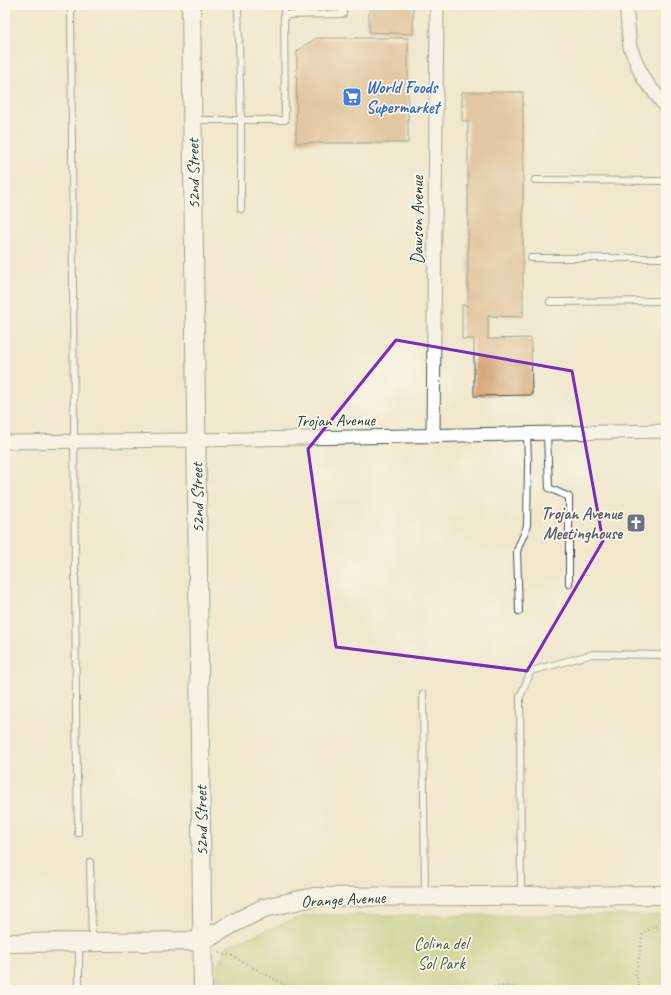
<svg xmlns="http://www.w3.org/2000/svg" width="671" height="995" font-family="Caveat,sans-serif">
	<rect width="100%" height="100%" fill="#fbf7ec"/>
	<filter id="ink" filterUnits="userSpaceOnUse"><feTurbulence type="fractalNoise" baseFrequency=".025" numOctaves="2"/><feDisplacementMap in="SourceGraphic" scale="8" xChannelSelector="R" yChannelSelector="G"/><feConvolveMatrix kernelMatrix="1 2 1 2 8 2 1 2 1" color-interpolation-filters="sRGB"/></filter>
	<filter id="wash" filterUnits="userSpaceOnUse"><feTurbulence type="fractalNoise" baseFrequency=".012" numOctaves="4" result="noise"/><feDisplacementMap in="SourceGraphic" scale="16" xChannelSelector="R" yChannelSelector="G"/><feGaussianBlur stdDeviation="0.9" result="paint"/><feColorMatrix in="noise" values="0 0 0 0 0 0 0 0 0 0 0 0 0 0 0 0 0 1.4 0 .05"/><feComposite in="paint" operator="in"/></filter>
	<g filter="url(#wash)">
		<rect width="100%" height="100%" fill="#f0e7cc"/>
		<path fill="#adc165" stroke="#667f4c" d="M 323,915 L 666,915 L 666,990 L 217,990 L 217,967 L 228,945 L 303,916 Z"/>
		<g id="blocks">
			<path fill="#d1a36f" d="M 369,5 L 413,5 L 413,34 L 369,32 Z
				M 316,38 L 408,38 L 408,143 L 296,143 L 297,51 Z
				M 462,92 L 523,92 L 523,317 L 488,316 L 488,339 L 531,338 L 532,395 L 474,396 L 474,339 L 462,339 L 462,305 L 468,305 L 468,121 L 462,121 Z"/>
		</g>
	</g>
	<g filter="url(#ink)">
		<use href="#blocks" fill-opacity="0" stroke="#3e564b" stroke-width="1"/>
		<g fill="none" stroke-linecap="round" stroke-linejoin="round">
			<g stroke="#3e564b" stroke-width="8">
				<path id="lane" d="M 71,5 L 76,711 L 78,833
					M 238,5 L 241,120 L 241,209
					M 284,15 L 343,14 L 343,5
					M 194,120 L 285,120 L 284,5
					M 535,180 L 666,181
					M 531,258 L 666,258
					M 550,302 L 666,301
					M 547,434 L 549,488 L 569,497 L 569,584
					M 519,611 L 517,552 C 519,542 525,535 527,525 L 528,462 L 527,434
					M 423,694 L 425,895
					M 90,862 L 92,941
					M 521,894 L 520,697 L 531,671 L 593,654 L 666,655
					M 79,944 L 79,990"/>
			</g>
			<g stroke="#3e564b" stroke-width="15">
				<path id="street" d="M 626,5 L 630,47 L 643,78 L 666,107
					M 433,436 L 437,5
					M 5,442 L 196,440 L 666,431"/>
			</g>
			<g stroke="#3e564b" stroke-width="20">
				<path id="secondary" d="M 191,5 L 203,990
					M 5,943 L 203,941 L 234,923 L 264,908 L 314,897 L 666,895"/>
			</g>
			<path stroke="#3e564b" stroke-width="2.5" stroke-dasharray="1 3" stroke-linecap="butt" d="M 220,953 L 232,956 L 295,990
				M 474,990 C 492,986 510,984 528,990
				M 640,990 L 636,974 L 643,933 L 659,923 L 666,921"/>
			<use href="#lane" stroke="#fff" stroke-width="6"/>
			<use href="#street" stroke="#fff" stroke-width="13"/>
			<use href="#secondary" stroke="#fff" stroke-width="18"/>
		</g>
	</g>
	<path d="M0 0H671V995H0ZM 396,340 L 572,371 L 603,541 L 527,671 L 336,647 L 308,449 Z" fill="#f0e7cc" fill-opacity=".55" fill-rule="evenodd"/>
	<path fill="none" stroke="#7b2cbf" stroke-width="3" stroke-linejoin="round" d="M 396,340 L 572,371 L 603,541 L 527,671 L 336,647 L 308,449 Z"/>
	<defs>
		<g id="supermarket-square" transform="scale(1)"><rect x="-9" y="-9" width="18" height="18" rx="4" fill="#3f7fe0" stroke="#fbf7ec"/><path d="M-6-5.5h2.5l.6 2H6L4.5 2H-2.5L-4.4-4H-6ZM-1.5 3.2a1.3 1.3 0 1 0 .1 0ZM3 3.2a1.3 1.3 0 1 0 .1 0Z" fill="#fff"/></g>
		<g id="church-square" transform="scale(1)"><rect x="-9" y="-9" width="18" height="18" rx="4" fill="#6b7280" stroke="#fbf7ec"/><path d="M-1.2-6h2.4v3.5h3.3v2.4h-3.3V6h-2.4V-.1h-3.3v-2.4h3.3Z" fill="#fff"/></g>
	</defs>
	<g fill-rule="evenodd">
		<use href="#supermarket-square" x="352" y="97"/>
		<use href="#church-square" x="636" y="523"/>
	</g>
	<g text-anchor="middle" stroke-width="3.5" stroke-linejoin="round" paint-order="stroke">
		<g font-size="17" font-weight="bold" fill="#366cbe" stroke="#fbf7ec" text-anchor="start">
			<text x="366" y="93">World Foods<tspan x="366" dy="20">Supermarket</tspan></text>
		</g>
		<g font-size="17" fill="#1f3d34" stroke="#fbf7ec">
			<text transform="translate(193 174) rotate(-91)" y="6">52nd Street</text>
			<text transform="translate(417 220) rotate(-90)" y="6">Dawson Avenue</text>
			<text transform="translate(335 420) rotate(-1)" y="6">Trojan Avenue</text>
			<text transform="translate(197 498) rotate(-91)" y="6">52nd Street</text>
			<text transform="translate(201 821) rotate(-91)" y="6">52nd Street</text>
			<text transform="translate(343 899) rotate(-3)" y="6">Orange Avenue</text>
		</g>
		<g font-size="17" font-weight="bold" fill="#5b616d" stroke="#fbf7ec" text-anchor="end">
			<text x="622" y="519">Trojan Avenue<tspan x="622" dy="20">Meetinghouse</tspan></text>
		</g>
		<g font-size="17" fill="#425e40" stroke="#fbf7ec">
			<text x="441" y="949">Colina del<tspan x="441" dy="20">Sol Park</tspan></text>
		</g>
	</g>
	<rect width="671" height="995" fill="none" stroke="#fbf7ec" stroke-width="20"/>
</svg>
